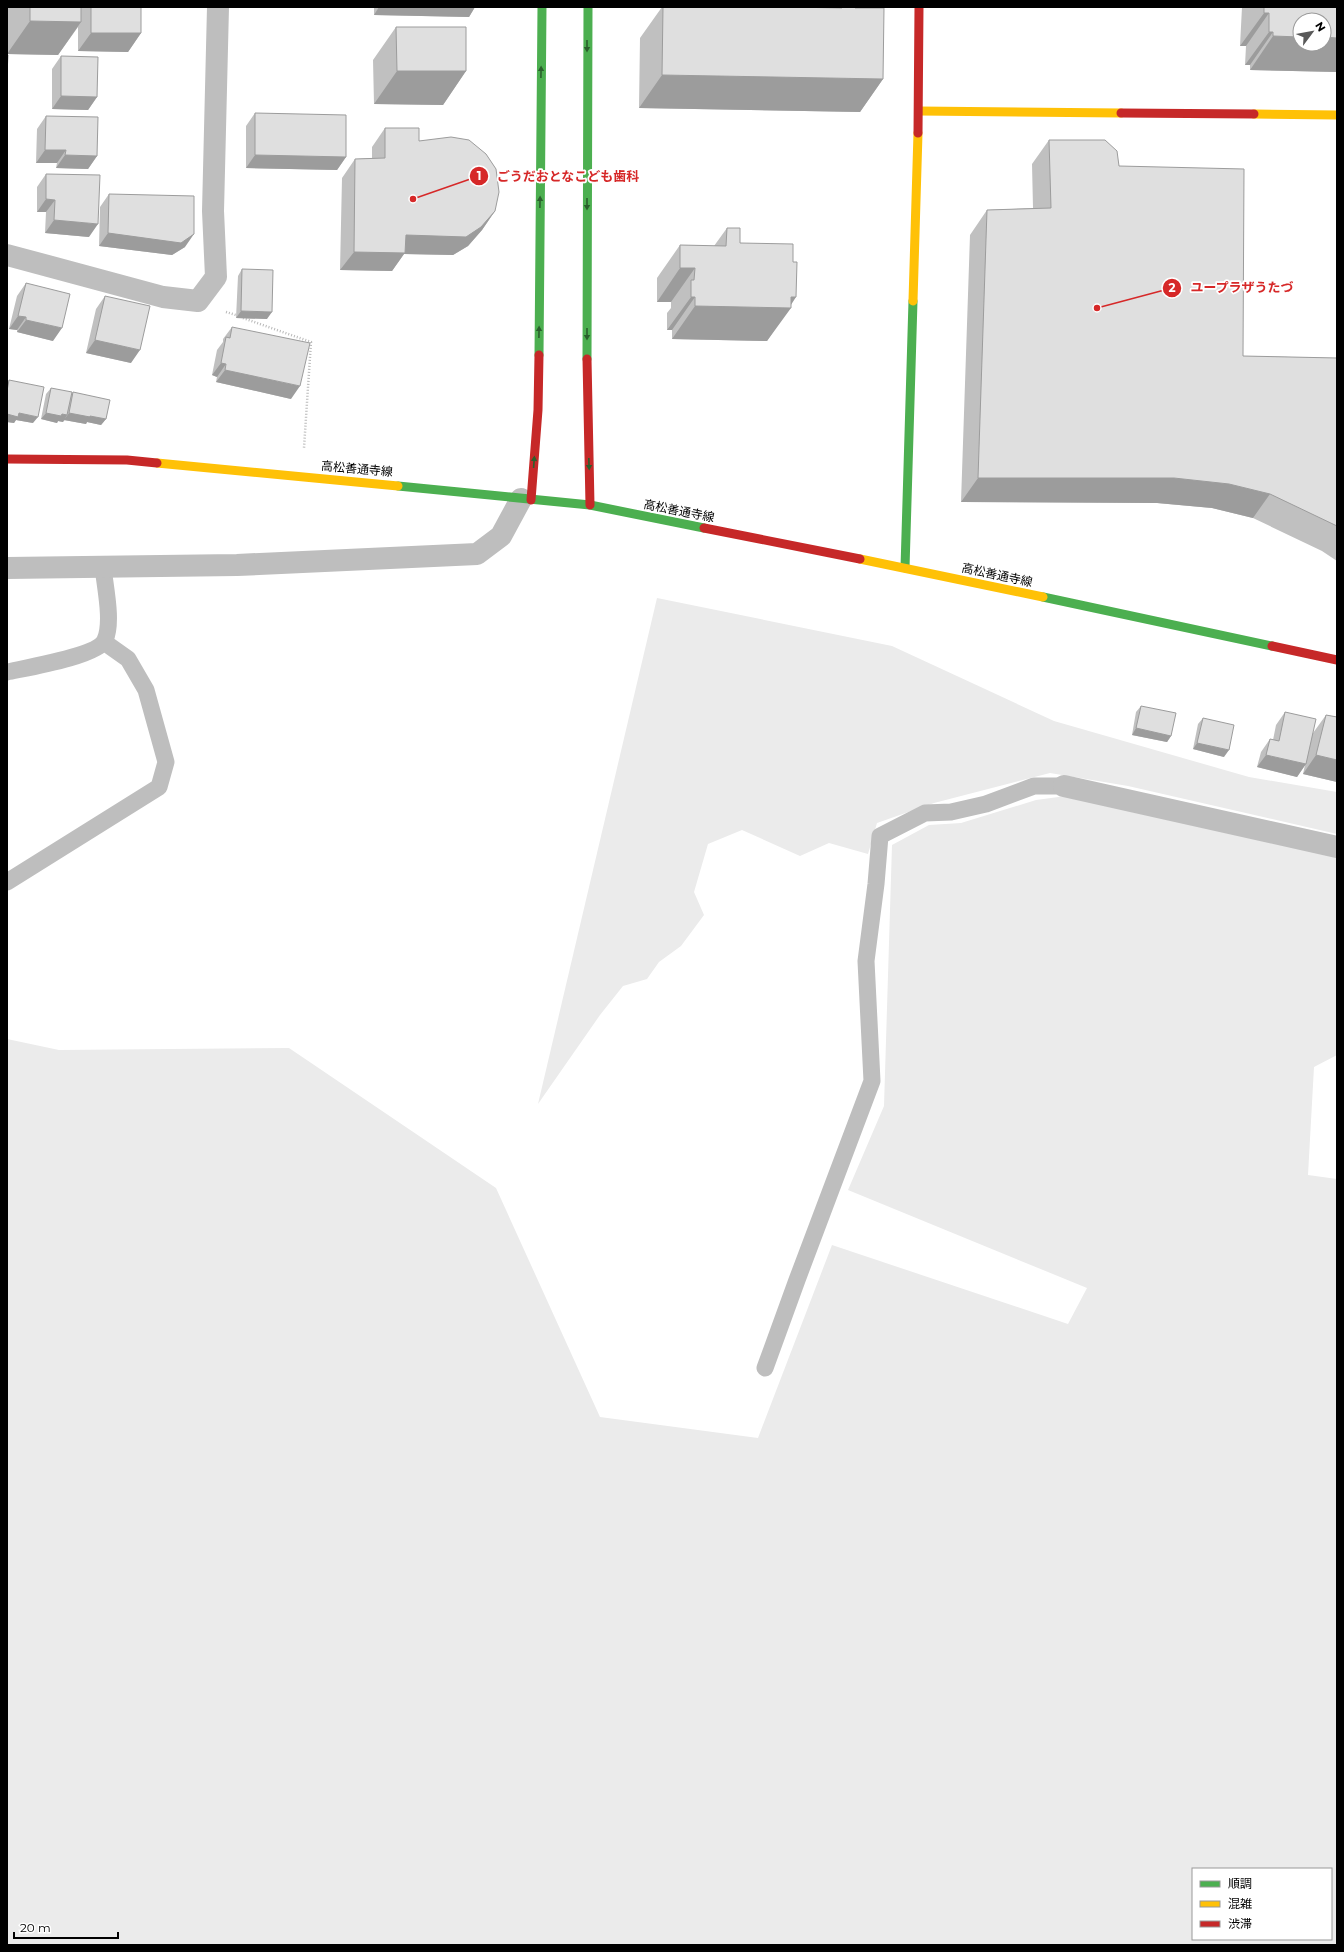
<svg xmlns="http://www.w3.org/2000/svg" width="1344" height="1952" font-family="Montserrat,'Noto Sans JP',sans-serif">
	<rect width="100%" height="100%" fill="#fff"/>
	<path fill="#ebebeb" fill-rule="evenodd" d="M 657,598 L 892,646 L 1054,721 L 1249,777 L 1337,792 L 1337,834 L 1128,786 L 1050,773 L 934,803 L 877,823 L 868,854 L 829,843 L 800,856 L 742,830 L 708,844 L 694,892 L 704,915 L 681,946 L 659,962 L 647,979 L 623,986 L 600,1015 L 538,1104 Z
		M 1066,796 L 1337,855 L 1337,1055 L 1314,1067 L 1308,1175 L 1337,1179 L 1337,1945 L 7,1945 L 7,1039 L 59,1050 L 289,1048 L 496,1188 L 600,1417 L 758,1438 L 832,1245 L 1068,1324 L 1087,1288 L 848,1190 L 884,1106 L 892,845 L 929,825 L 961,823 L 1036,800 ZM 1193,1869 L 1331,1869 L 1331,1939 L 1193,1939 Z"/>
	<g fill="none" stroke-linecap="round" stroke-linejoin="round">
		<path stroke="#b9b9b9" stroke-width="2.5" stroke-dasharray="1 2" stroke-linecap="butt" d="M 226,312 L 239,316
			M 243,318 L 311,342 L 304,448"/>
		<path stroke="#bebebe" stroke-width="17" d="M 7,672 C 25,668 98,656 105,640 C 113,622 105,587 103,567
			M 7,882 L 159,787 L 166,762 L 146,690 L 128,659 L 104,642
			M 765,1368 L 797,1280 L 872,1081 L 866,961 L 876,884 L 880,836 L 925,813 L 951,812 L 986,804 L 1034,786 L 1064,786"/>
		<path stroke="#bebebe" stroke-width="22" d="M 7,255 L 163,297 L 198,301 L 216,277 L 213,211 L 218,7
			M 7,568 L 237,565 L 477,554 L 501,536 L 521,499
			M 1064,786 L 1337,847"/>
		<path stroke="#4caf50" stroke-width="9" d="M 539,355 L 542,7
			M 587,359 L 588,7
			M 398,486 L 590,505 L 704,528
			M 905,568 L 913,301
			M 1043,597 L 1272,646"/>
		<path stroke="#ffc107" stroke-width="9" d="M 919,111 L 1121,113
			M 1254,114 L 1337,115
			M 913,301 L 918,133
			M 157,463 L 398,486
			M 860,559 L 1043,597"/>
		<path stroke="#c62828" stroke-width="9" d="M 1121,113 L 1254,114
			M 918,133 L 919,7
			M 587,359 L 590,505
			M 7,459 L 127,460 L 157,463
			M 531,500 L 538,410 L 539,355
			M 704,528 L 860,559
			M 1272,646 L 1337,660"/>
	</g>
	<path fill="#c0c0c0" d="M 7,7 L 141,7 L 141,33 L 128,52 L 78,51 L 78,27 L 58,55 L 7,54 Z
		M 374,7 L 475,7 L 469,17 L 374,15 Z
		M 662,7 L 827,8 L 827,7 L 855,7 L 883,79 L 860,112 L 639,108 L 640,38 Z
		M 1242,7 L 1337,7 L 1337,72 L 1250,70 L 1250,65 L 1245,65 L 1246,46 L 1240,46 Z
		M 396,27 L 466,71 L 443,105 L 374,104 L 373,60 Z
		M 61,56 L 97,97 L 88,110 L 52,109 L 52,69 Z
		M 255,113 L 346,157 L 337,170 L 246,168 L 246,126 Z
		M 46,116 L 97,156 L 88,169 L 56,168 L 57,163 L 36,163 L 37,129 Z
		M 385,128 L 419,141 L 495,211 L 482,230 L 468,246 L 453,255 L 404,254 L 392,271 L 340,270 L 342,178 L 355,159 L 372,158 L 372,147 Z
		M 1049,140 L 1119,166 L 1243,356 L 1337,358 L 1337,561 L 1322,551 L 1253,518 L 1212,508 L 1157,503 L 961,502 L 970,235 L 987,210 L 1033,208 L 1032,164 Z
		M 46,174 L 89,237 L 45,233 L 46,212 L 37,212 L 37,187 Z
		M 109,194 L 185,247 L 172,255 L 99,246 L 100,207 Z
		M 727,228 L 740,243 L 791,305 L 767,341 L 672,339 L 672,330 L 667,330 L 667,313 L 671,308 L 671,302 L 657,302 L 657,278 L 680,245 L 714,246 Z
		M 242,269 L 267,319 L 236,318 L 238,276 Z
		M 26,283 L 53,341 L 17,332 L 17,330 L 9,329 L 17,296 Z
		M 105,296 L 131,363 L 86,353 L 96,309 Z
		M 232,327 L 291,399 L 216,382 L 217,377 L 212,375 L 217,350 L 223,342 L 223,339 Z
		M 9,380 L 33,423 L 16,420 L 14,423 L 7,422 L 7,383 Z
		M 51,388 L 71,395 L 73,392 L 106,419 L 101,425 L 87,422 L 86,424 L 64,420 L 65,419 L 63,422 L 58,421 L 57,423 L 41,419 L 46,394 Z
		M 1141,706 L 1171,736 L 1167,742 L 1132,735 L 1136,712 Z
		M 1285,712 L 1313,733 L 1326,715 L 1337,717 L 1337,782 L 1303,774 L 1305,765 L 1297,777 L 1257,767 L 1261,752 L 1270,739 L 1273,740 L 1276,725 Z
		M 1203,718 L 1224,757 L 1193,749 L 1198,724 Z"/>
	<path fill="#9c9c9c" d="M 379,7 L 475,7 L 469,17 L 374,15 Z
		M 1264,13 L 1269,13 L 1246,46 L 1240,46 Z
		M 30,21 L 81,22 L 58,55 L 7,54 Z
		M 1269,32 L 1273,32 L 1250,65 L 1245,65 Z
		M 91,33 L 141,33 L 128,52 L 78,51 Z
		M 1273,36 L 1300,37 L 1300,44 L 1324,44 L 1324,37 L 1337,38 L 1337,72 L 1250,70 Z
		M 397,71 L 466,71 L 443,105 L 374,104 Z
		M 662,75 L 883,79 L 860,112 L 639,108 Z
		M 61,96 L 97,97 L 88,110 L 52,109 Z
		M 45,150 L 66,150 L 57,163 L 36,163 Z
		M 65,155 L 97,156 L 88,169 L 56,168 Z
		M 255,155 L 346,157 L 337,170 L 246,168 Z
		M 46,199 L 55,200 L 46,212 L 37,212 Z
		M 495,211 L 482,230 L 468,246 L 453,255 L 404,254 L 392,271 L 340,270 L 354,252 L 406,235 Z
		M 54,220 L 98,224 L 89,237 L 45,233 Z
		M 108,233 L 194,234 L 185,247 L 172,255 L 99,246 Z
		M 680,268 L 695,268 L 671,302 L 657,302 Z
		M 691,297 L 695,297 L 672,330 L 667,330 Z
		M 791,297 L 796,297 L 789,308 L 791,308 L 767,341 L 672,339 L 695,306 Z
		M 241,311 L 272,312 L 267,319 L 236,318 Z
		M 18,316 L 26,317 L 17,330 L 9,329 Z
		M 26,320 L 62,328 L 53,341 L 17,332 Z
		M 95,340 L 140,350 L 131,363 L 86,353 Z
		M 221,363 L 226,364 L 217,377 L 212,375 Z
		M 225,370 L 300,386 L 291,399 L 216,382 Z
		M 19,413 L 38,417 L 33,423 L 16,420 L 14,423 L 7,422 L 7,414 Z
		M 46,413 L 62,414 L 67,415 L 63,422 L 58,421 L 57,423 L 41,419 Z
		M 69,413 L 90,416 L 106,419 L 101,425 L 87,422 L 86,424 L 64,420 Z
		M 978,478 L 1174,478 L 1229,484 L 1270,494 L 1253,518 L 1212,508 L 1157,503 L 961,502 Z
		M 1136,728 L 1171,736 L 1167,742 L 1132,735 Z
		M 1197,743 L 1229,750 L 1224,757 L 1193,749 Z
		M 1266,755 L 1306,764 L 1297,777 L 1257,767 Z
		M 1316,755 L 1337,760 L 1337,782 L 1303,774 Z"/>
	<path fill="#dfdfdf" stroke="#9c9c9c" d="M 30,7 L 81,7 L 81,22 L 30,21 Z
		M 91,7 L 141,7 L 141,33 L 91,33 Z
		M 663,7 L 791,7 L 842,8 L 842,7 L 855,7 L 855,8 L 884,8 L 883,79 L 662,75 Z
		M 1264,7 L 1337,7 L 1337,38 L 1324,37 L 1324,20 L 1300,20 L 1300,37 L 1273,36 L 1273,32 L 1269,32 L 1269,13 L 1264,13 Z
		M 396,27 L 466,27 L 466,71 L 397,71 Z
		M 7,55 L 8,55 L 7,73 Z
		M 61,56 L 98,57 L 97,97 L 61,96 Z
		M 255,113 L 346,115 L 346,157 L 255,155 Z
		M 46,116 L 98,117 L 97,156 L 65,155 L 66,150 L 45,150 Z
		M 385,128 L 419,128 L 419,141 L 451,137 L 469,140 L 486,154 L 496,169 L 499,192 L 495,211 L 481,227 L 466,237 L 406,235 L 405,253 L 354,252 L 355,159 L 385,158 Z
		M 1049,140 L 1105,140 L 1117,151 L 1119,166 L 1244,169 L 1243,356 L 1337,358 L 1337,526 L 1270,494 L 1229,484 L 1174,478 L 978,478 L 987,210 L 1051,208 Z
		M 46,174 L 100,175 L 98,224 L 54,220 L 55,200 L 46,199 Z
		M 109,194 L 194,196 L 194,234 L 181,243 L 108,233 Z
		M 727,228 L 740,228 L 740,243 L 793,244 L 793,262 L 797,262 L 796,297 L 791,297 L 791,308 L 695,306 L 695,297 L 691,297 L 691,280 L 694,280 L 695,268 L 680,268 L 680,245 L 726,246 Z
		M 242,269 L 273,270 L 272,312 L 241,311 Z
		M 26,283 L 70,294 L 62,328 L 26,320 L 26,317 L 18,316 Z
		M 105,296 L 150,306 L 140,350 L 95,340 Z
		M 232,327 L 310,343 L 300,386 L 225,370 L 226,364 L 221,363 L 226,337 L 230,338 Z
		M 9,380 L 44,387 L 38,417 L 19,413 L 18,417 L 7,414 L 7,391 Z
		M 51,388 L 72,392 L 67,415 L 62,414 L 61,416 L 46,413 Z
		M 73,392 L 110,400 L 106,419 L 90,416 L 90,417 L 69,413 Z
		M 1141,706 L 1176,713 L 1171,736 L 1136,728 Z
		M 1285,712 L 1316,719 L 1306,764 L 1266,755 L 1270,739 L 1279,741 Z
		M 1326,715 L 1337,717 L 1337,760 L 1316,755 Z
		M 1203,718 L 1234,725 L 1229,750 L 1197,743 Z"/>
	<defs><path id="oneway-solid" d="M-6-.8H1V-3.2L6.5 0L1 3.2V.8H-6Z"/></defs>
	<g fill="#2a602c">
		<use href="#oneway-solid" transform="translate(587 46) rotate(90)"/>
		<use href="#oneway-solid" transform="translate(541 72) rotate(-89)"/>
		<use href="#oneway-solid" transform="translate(540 202) rotate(-89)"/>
		<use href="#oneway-solid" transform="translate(587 204) rotate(90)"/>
		<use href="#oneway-solid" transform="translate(539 332) rotate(-89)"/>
		<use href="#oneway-solid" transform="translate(587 334) rotate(90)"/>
		<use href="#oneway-solid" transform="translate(534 462) rotate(-86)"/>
		<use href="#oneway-solid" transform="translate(589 464) rotate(88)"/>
	</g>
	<g text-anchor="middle" stroke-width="3.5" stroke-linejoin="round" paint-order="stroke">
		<g font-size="12" fill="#000" stroke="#fff">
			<text transform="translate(357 469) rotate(5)" y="4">高松善通寺線</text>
			<text transform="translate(679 511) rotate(11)" y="4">高松善通寺線</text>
			<text transform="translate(997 575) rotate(12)" y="4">高松善通寺線</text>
		</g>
	</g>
	<path fill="none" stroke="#d62828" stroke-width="1.5" d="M413 199L479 176M1097 308L1172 288"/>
	<g fill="#d62828" stroke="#fff" stroke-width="1.5">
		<circle cx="413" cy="199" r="4"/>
		<circle cx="1097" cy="308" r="4"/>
		<circle cx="479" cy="176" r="10"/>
		<circle cx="1172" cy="288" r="10"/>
	</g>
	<g font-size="12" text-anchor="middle" font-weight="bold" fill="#fff">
		<text x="479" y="180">1</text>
		<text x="1172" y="292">2</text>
	</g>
	<g font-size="13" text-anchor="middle" font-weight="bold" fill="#d62828" stroke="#fff" stroke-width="3.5" stroke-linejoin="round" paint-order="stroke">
		<text x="568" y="181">ごうだおとなこども歯科</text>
		<text x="1242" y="292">ユープラザうたづ</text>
	</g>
	<rect width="1344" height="1952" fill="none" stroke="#000000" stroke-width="16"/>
	<rect x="1192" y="1868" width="140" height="72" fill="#ffffff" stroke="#999999"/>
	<rect x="1200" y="1881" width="20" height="6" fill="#4caf50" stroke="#999999"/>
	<text x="1228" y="1888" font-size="12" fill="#000000">順調</text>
	<rect x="1200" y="1901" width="20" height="6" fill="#ffc107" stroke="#999999"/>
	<text x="1228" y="1908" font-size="12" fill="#000000">混雑</text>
	<rect x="1200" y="1921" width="20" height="6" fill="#c62828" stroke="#999999"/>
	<text x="1228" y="1928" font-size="12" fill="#000000">渋滞</text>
	<g transform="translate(1312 32) rotate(58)"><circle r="19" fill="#ffffff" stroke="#999999"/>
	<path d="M0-3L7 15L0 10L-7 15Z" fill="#595959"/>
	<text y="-6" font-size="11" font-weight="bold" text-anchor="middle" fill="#000000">N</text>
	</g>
	<path d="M14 1932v6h104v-6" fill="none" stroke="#000000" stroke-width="2"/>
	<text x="20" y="1932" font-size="12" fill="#000000" stroke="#ffffff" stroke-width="3" paint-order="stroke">20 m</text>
</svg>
